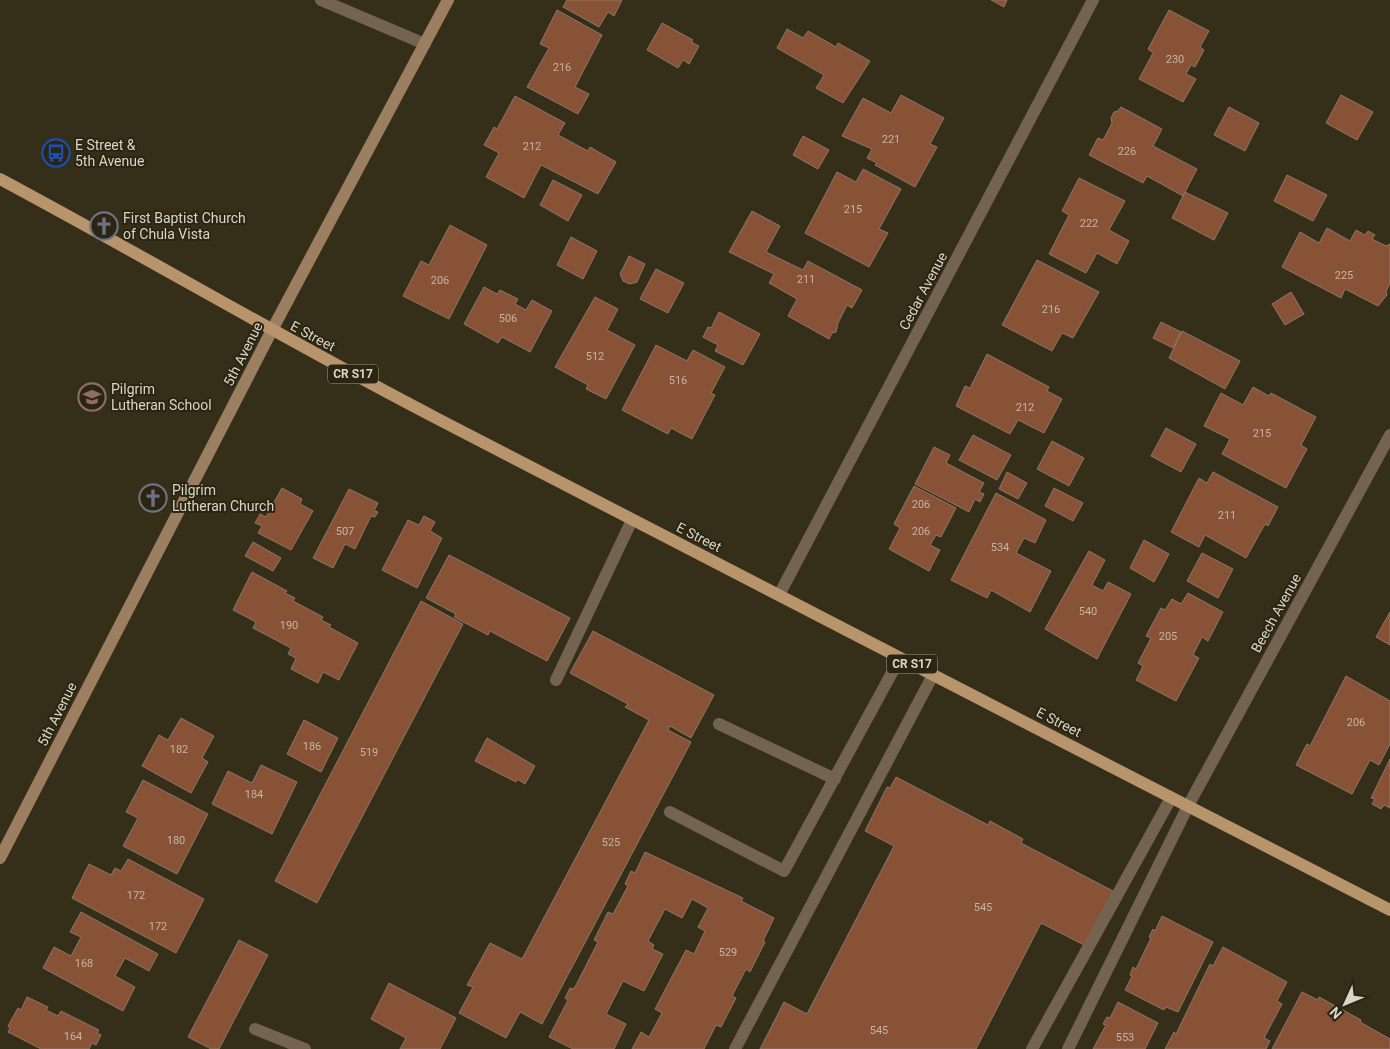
<svg xmlns="http://www.w3.org/2000/svg" width="1390" height="1049" font-family="Roboto,sans-serif">
	<rect width="100%" height="100%" fill="#352f1a"/>
	<path fill="#875235" stroke="#8e7669" d="M 567,0 L 622,0 L 614,16 L 608,12 L 599,27 L 563,7 Z
		M 991,0 L 1007,0 L 1004,7 Z
		M 557,10 L 602,35 L 575,87 L 589,94 L 578,114 L 527,87 L 549,48 L 540,44 Z
		M 1169,10 L 1209,31 L 1200,47 L 1204,50 L 1195,67 L 1191,65 L 1186,74 L 1196,79 L 1183,102 L 1139,79 L 1153,53 L 1148,49 Z
		M 662,23 L 693,40 L 691,42 L 699,46 L 689,64 L 683,60 L 678,68 L 647,50 Z
		M 787,29 L 803,38 L 808,31 L 836,47 L 838,43 L 870,61 L 843,103 L 816,88 L 824,75 L 777,48 Z
		M 901,95 L 944,118 L 930,144 L 937,147 L 915,187 L 875,165 L 877,163 L 867,158 L 872,149 L 842,136 L 863,98 L 891,113 Z
		M 1341,95 L 1373,112 L 1357,140 L 1326,123 Z
		M 515,96 L 565,123 L 558,135 L 588,151 L 590,147 L 616,162 L 598,194 L 541,165 L 524,198 L 486,177 L 499,153 L 484,145 L 494,127 L 497,129 Z
		M 1121,107 L 1162,129 L 1153,146 L 1197,169 L 1183,196 L 1147,176 L 1143,183 L 1089,155 L 1098,138 L 1103,140 L 1112,123 L 1111,118 L 1114,112 L 1118,111 Z
		M 1229,107 L 1259,123 L 1245,151 L 1214,135 Z
		M 803,136 L 829,150 L 818,169 L 793,155 Z
		M 863,169 L 901,189 L 879,229 L 888,233 L 869,267 L 805,233 L 837,172 L 856,182 Z
		M 1287,175 L 1327,195 L 1313,221 L 1274,201 Z
		M 1079,178 L 1125,201 L 1109,230 L 1129,241 L 1117,264 L 1097,253 L 1086,273 L 1049,254 L 1069,215 L 1062,211 Z
		M 553,180 L 582,195 L 568,221 L 540,205 Z
		M 1185,192 L 1228,213 L 1214,240 L 1172,218 Z
		M 752,211 L 780,226 L 766,252 L 803,270 L 808,261 L 862,290 L 852,308 L 847,305 L 838,323 L 836,332 L 832,333 L 829,339 L 788,316 L 797,299 L 769,283 L 774,274 L 729,252 Z
		M 450,225 L 487,245 L 449,319 L 403,296 L 421,261 L 429,265 Z
		M 1327,228 L 1350,241 L 1356,230 L 1365,235 L 1368,231 L 1375,235 L 1372,239 L 1386,246 L 1390,244 L 1390,283 L 1386,292 L 1387,295 L 1378,306 L 1345,289 L 1341,298 L 1282,267 L 1300,232 L 1319,243 Z
		M 571,237 L 597,251 L 583,279 L 557,265 Z
		M 629,256 L 645,264 L 637,282 L 630,284 L 623,281 L 620,274 Z
		M 1037,260 L 1099,292 L 1073,338 L 1062,333 L 1052,351 L 1002,325 Z
		M 656,269 L 684,283 L 668,313 L 640,299 Z
		M 484,287 L 497,294 L 500,290 L 518,299 L 515,304 L 526,310 L 532,300 L 552,311 L 530,352 L 502,337 L 498,343 L 464,324 Z
		M 1291,292 L 1304,314 L 1285,325 L 1272,304 Z
		M 595,297 L 618,309 L 607,330 L 635,345 L 606,399 L 586,389 L 588,385 L 555,367 Z
		M 719,312 L 760,334 L 743,365 L 715,351 L 718,345 L 703,337 L 708,327 L 711,328 Z
		M 1161,322 L 1181,332 L 1173,348 L 1153,338 Z
		M 1182,331 L 1240,361 L 1225,389 L 1169,358 Z
		M 656,345 L 687,361 L 693,350 L 725,367 L 711,393 L 715,395 L 692,439 L 671,428 L 668,434 L 622,410 Z
		M 987,354 L 1049,387 L 1047,391 L 1062,399 L 1044,433 L 1018,420 L 1010,434 L 956,406 L 965,386 L 970,388 Z
		M 1253,387 L 1269,396 L 1271,393 L 1316,417 L 1301,445 L 1307,449 L 1286,488 L 1222,454 L 1230,439 L 1204,426 L 1221,393 L 1243,405 Z
		M 1166,428 L 1196,444 L 1181,472 L 1151,456 Z
		M 973,435 L 1011,455 L 997,480 L 959,460 Z
		M 1052,441 L 1084,458 L 1069,486 L 1037,469 Z
		M 934,447 L 950,455 L 946,463 L 984,483 L 979,492 L 984,494 L 980,502 L 975,499 L 969,512 L 915,484 Z
		M 1007,472 L 1027,483 L 1018,499 L 999,489 Z
		M 1213,472 L 1278,507 L 1268,526 L 1265,524 L 1246,558 L 1205,535 L 1199,547 L 1171,532 L 1199,478 L 1207,483 Z
		M 914,486 L 956,508 L 941,537 L 936,535 L 930,545 L 940,550 L 929,571 L 889,549 L 900,528 L 894,524 Z
		M 282,488 L 302,499 L 300,504 L 313,511 L 291,550 L 258,533 L 262,526 L 255,523 L 260,514 L 266,517 Z
		M 1054,488 L 1083,503 L 1073,521 L 1045,506 Z
		M 349,489 L 378,503 L 374,511 L 378,512 L 375,517 L 371,516 L 355,549 L 345,544 L 333,568 L 313,558 Z
		M 996,493 L 1046,520 L 1035,543 L 1024,538 L 1016,553 L 1051,571 L 1030,612 L 991,590 L 987,598 L 951,580 Z
		M 424,516 L 435,522 L 430,531 L 442,538 L 417,588 L 382,570 L 408,520 L 419,525 Z
		M 1144,540 L 1169,554 L 1154,582 L 1130,568 Z
		M 253,542 L 281,558 L 273,571 L 245,556 Z
		M 1089,551 L 1105,560 L 1092,585 L 1103,591 L 1108,582 L 1131,594 L 1097,659 L 1045,629 Z
		M 1202,553 L 1233,569 L 1218,598 L 1187,581 Z
		M 449,555 L 570,618 L 547,661 L 490,631 L 488,635 L 454,617 L 456,614 L 426,598 Z
		M 252,572 L 287,591 L 285,593 L 295,598 L 293,601 L 323,617 L 321,620 L 331,625 L 329,627 L 358,643 L 339,680 L 323,672 L 318,683 L 291,669 L 296,658 L 288,654 L 291,648 L 253,628 L 256,622 L 233,610 Z
		M 1188,593 L 1223,612 L 1208,641 L 1202,637 L 1193,655 L 1199,658 L 1176,701 L 1136,680 L 1143,666 L 1138,663 L 1151,638 L 1146,636 L 1161,608 L 1165,610 L 1172,599 L 1181,604 Z
		M 421,601 L 463,624 L 317,903 L 275,881 Z
		M 1390,612 L 1390,645 L 1376,637 Z
		M 593,631 L 714,695 L 691,738 L 670,726 L 668,730 L 691,742 L 542,1024 L 520,1012 L 506,1038 L 459,1013 L 473,987 L 467,985 L 490,943 L 522,959 L 649,720 L 625,707 L 628,704 L 570,673 Z
		M 1346,676 L 1390,701 L 1390,744 L 1379,765 L 1370,760 L 1352,794 L 1296,765 L 1307,744 L 1310,746 Z
		M 181,718 L 214,736 L 202,758 L 208,762 L 191,793 L 142,766 L 159,735 L 168,740 Z
		M 304,720 L 338,738 L 321,772 L 287,754 Z
		M 487,738 L 535,766 L 525,784 L 517,779 L 516,782 L 475,761 Z
		M 1390,759 L 1390,808 L 1384,805 L 1381,809 L 1372,804 L 1375,799 L 1371,798 Z
		M 261,765 L 297,782 L 272,834 L 212,804 L 228,771 L 252,783 Z
		M 896,777 L 988,825 L 990,821 L 1023,839 L 1021,843 L 1113,891 L 1084,945 L 1041,923 L 976,1049 L 760,1049 L 784,1002 L 807,1014 L 894,846 L 865,831 L 887,787 L 890,788 Z
		M 143,780 L 208,814 L 177,874 L 123,846 L 138,818 L 126,812 Z
		M 645,852 L 743,898 L 741,901 L 774,918 L 763,941 L 765,942 L 750,972 L 746,969 L 732,996 L 736,998 L 721,1027 L 716,1025 L 704,1049 L 632,1049 L 641,1032 L 649,1037 L 662,1013 L 655,1009 L 686,950 L 694,954 L 705,931 L 698,927 L 708,908 L 692,899 L 682,918 L 665,909 L 648,941 L 654,945 L 652,949 L 663,954 L 644,991 L 623,981 L 606,1014 L 626,1024 L 614,1049 L 573,1049 L 549,1037 L 568,1000 L 565,998 L 570,988 L 574,989 L 598,942 L 594,940 L 608,912 L 613,914 L 628,886 L 625,884 L 631,871 L 635,873 Z
		M 128,859 L 204,899 L 176,953 L 72,898 L 89,864 L 111,875 L 115,868 L 121,871 Z
		M 81,912 L 158,954 L 149,971 L 125,958 L 115,976 L 135,987 L 123,1011 L 43,968 L 54,947 L 71,956 L 81,937 L 70,932 Z
		M 1162,916 L 1213,942 L 1178,1012 L 1166,1007 L 1164,1010 L 1125,990 L 1132,976 L 1130,975 L 1133,967 L 1136,969 L 1151,938 L 1149,937 L 1153,929 L 1155,931 Z
		M 239,940 L 268,955 L 219,1049 L 211,1049 L 188,1037 Z
		M 1223,947 L 1287,982 L 1277,1001 L 1282,1004 L 1264,1038 L 1270,1041 L 1266,1049 L 1165,1049 L 1174,1032 L 1176,1034 L 1210,964 L 1213,966 Z
		M 389,983 L 456,1018 L 440,1049 L 400,1049 L 406,1038 L 371,1019 Z
		M 1302,992 L 1318,1000 L 1319,997 L 1361,1020 L 1360,1022 L 1390,1039 L 1390,1049 L 1272,1049 Z
		M 27,997 L 48,1007 L 46,1010 L 58,1016 L 61,1011 L 99,1030 L 97,1033 L 101,1035 L 96,1045 L 92,1043 L 89,1049 L 41,1049 L 8,1032 L 10,1028 L 8,1026 L 18,1008 L 21,1010 Z
		M 1118,1002 L 1158,1023 L 1145,1049 L 1093,1049 L 1106,1025 L 1103,1024 L 1107,1017 L 1110,1018 Z"/>
	<g fill="none" stroke-linecap="round" stroke-linejoin="round">
		<path stroke="#74634f" stroke-width="12" d="M 321,0 L 425,44
			M 556,680 L 632,520
			M 719,724 L 835,779
			M 670,812 L 784,871 L 900,658
			M 255,1029 L 305,1049
			M 735,1049 L 933,675
			M 1032,1049 L 1171,798
			M 1068,1049 L 1188,806"/>
		<path stroke="#74634f" stroke-width="12" d="M 779,595 L 1093,0
			M 1188,806 L 1390,435"/>
		<path stroke="#9b7f60" stroke-width="12" d="M 0,858 L 272,330 L 448,0"/>
		<path stroke="#b8946c" stroke-width="12" d="M 0,179 C 146,257 289,342 436,418 C 753,584 1072,746 1390,910"/>
	</g>
	<defs>
		<g id="bus-ring" transform="scale(1.4375)"><circle r="9.5" fill="#2b2511" stroke="#1a4fb4" stroke-width="1.5"/><path d="M-5-6H5V4H4V6H2V4H-2V6H-4V4H-5ZM-3.5-4V0h7V-4ZM-3.5 1.2v1.5H-2V1.2ZM2 1.2v1.5H3.5V1.2Z" fill="#1a4fb4"/></g>
		<g id="church-ring" transform="scale(1.4375)"><circle r="9.5" fill="#2b2511" stroke="#6b7280" stroke-width="1.5"/><path d="M-1.2-6h2.4v3.5h3.3v2.4h-3.3V6h-2.4V-.1h-3.3v-2.4h3.3Z" fill="#6b7280"/></g>
		<g id="school-ring" transform="scale(1.4375)"><circle r="9.5" fill="#2b2511" stroke="#8d6e63" stroke-width="1.5"/><path d="M0-5L7-2L0 1L-7-2ZM-4 1L0 2.5L4 1V4Q0 6-4 4Z" fill="#8d6e63"/></g>
	</defs>
	<g fill-rule="evenodd">
		<use href="#bus-ring" x="56" y="153"/>
		<use href="#church-ring" x="104" y="226"/>
		<use href="#school-ring" x="92" y="397"/>
		<use href="#church-ring" x="153" y="498"/>
	</g>
	<g text-anchor="middle" stroke-width="4" stroke-linejoin="round" paint-order="stroke">
		<g font-size="11" fill="#c4b5a4">
			<text x="1175" y="63">230</text>
			<text x="562" y="71">216</text>
			<text x="891" y="143">221</text>
			<text x="532" y="150">212</text>
			<text x="1127" y="155">226</text>
			<text x="853" y="213">215</text>
			<text x="1089" y="227">222</text>
			<text x="1344" y="279">225</text>
			<text x="806" y="283">211</text>
			<text x="440" y="284">206</text>
			<text x="1051" y="313">216</text>
			<text x="508" y="322">506</text>
			<text x="595" y="360">512</text>
			<text x="678" y="384">516</text>
			<text x="1025" y="411">212</text>
			<text x="1262" y="437">215</text>
			<text x="921" y="508">206</text>
			<text x="1227" y="519">211</text>
			<text x="345" y="535">507</text>
			<text x="921" y="535">206</text>
			<text x="1000" y="551">534</text>
			<text x="1088" y="615">540</text>
			<text x="289" y="629">190</text>
			<text x="1168" y="640">205</text>
			<text x="1356" y="726">206</text>
			<text x="312" y="750">186</text>
			<text x="179" y="753">182</text>
			<text x="369" y="756">519</text>
			<text x="254" y="798">184</text>
			<text x="176" y="844">180</text>
			<text x="611" y="846">525</text>
			<text x="136" y="899">172</text>
			<text x="983" y="911">545</text>
			<text x="158" y="930">172</text>
			<text x="728" y="956">529</text>
			<text x="84" y="967">168</text>
			<text x="879" y="1034">545</text>
			<text x="73" y="1040">164</text>
			<text x="1125" y="1041">553</text>
		</g>
		<g fill="#2b2511" stroke="#a5a192" stroke-width="1">
			<rect x="328" y="364.5" width="50" height="19" rx="4"/>
			<rect x="887" y="654.5" width="50" height="19" rx="4"/>
		</g>
		<g font-size="12" font-weight="bold" fill="#d9d6c9">
			<text x="353" y="378">CR S17</text>
			<text x="912" y="668">CR S17</text>
		</g>
		<g font-size="14" fill="#d9d6c9" stroke="#2b2511" text-anchor="start">
			<text x="75" y="150">E Street &amp;<tspan x="75" dy="16">5th Avenue</tspan></text>
			<text x="123" y="223">First Baptist Church<tspan x="123" dy="16">of Chula Vista</tspan></text>
			<text x="111" y="394">Pilgrim<tspan x="111" dy="16">Lutheran School</tspan></text>
			<text x="172" y="495">Pilgrim<tspan x="172" dy="16">Lutheran Church</tspan></text>
		</g>
		<g font-size="14" fill="#d9d6c9" stroke="#2b2511">
			<text transform="translate(923 291) rotate(-62)" y="5">Cedar Avenue</text>
			<text transform="translate(313 336) rotate(28)" y="5">E Street</text>
			<text transform="translate(243 354) rotate(-63)" y="5">5th Avenue</text>
			<text transform="translate(699 537) rotate(27)" y="5">E Street</text>
			<text transform="translate(1276 613) rotate(-61)" y="5">Beech Avenue</text>
			<text transform="translate(57 714) rotate(-63)" y="5">5th Avenue</text>
			<text transform="translate(1059 722) rotate(27)" y="5">E Street</text>
		</g>
	</g>
	<g transform="translate(1345 1004) rotate(226)" stroke="#2b2511" stroke-width="4" paint-order="stroke">
	<path d="M0-4L9 19L0 12L-9 19Z" fill="#d9d6c9"/>
	<text y="-8" font-size="14" font-weight="bold" text-anchor="middle" fill="#d9d6c9">N</text>
	</g>
</svg>
